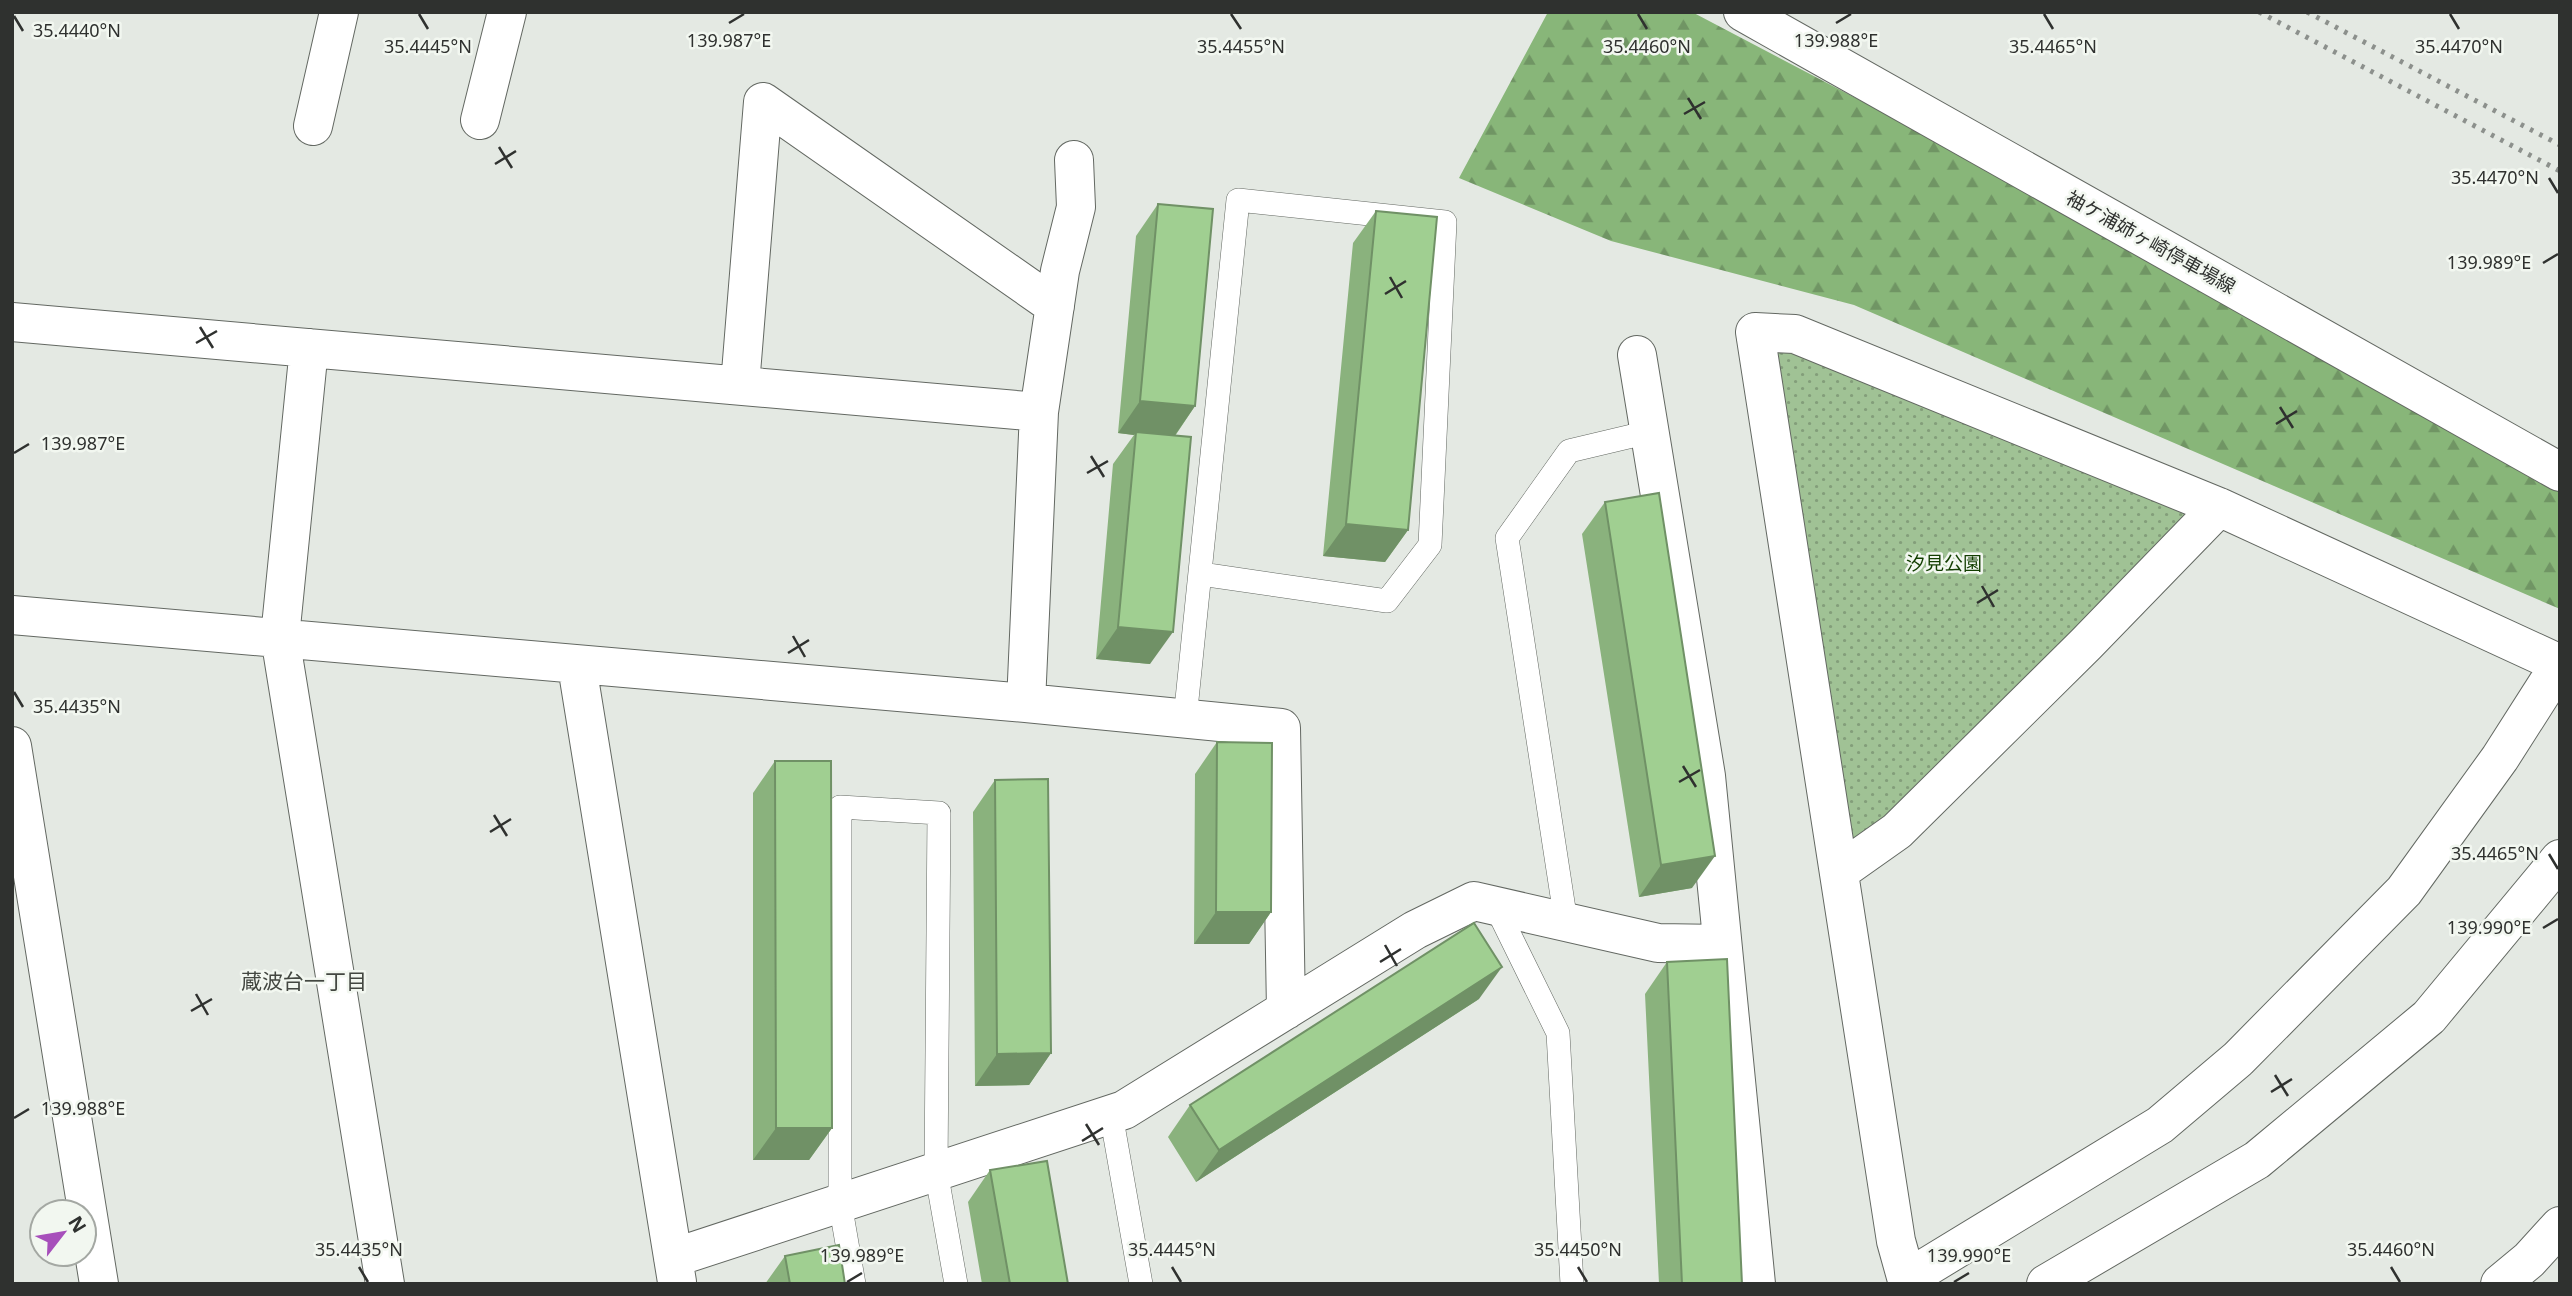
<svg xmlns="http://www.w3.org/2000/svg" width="2572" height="1296" font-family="'Noto Sans','Noto Sans JP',sans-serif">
	<defs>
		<pattern id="grass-dots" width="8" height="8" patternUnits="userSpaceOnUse" patternTransform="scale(1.75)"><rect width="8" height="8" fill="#a0c295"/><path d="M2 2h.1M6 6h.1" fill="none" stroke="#839e7a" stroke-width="1.8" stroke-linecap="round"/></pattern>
		<pattern id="forest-firs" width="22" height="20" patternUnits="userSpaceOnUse" patternTransform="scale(1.75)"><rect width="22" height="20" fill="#88b679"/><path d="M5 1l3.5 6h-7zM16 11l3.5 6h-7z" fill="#709564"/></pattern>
	</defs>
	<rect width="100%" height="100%" fill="#e4e9e3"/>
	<path fill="url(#grass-dots)" d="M 1755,332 L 2219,507 L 1839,872 Z"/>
	<path fill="url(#forest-firs)" d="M 1548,12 L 1692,12 L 2347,356 L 2560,483 L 2560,609 L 1854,305 L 1611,241 L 1459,178 Z"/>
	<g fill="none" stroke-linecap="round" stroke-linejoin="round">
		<g stroke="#636862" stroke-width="24">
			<path id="service" d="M 1185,719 L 1238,200 L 1445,222 L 1430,545 L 1387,601 L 1201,574
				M 1495,905 L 1558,1033 L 1572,1284
				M 1566,922 L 1507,538 L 1569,451 L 1649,432
				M 1111,1114 L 1141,1284
				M 854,1284 L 840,1203 L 840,807 L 939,813 L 936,1171 L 956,1284"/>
		</g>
		<g stroke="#636862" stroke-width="40">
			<path id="minor" d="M 480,120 L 507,12
				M 313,126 L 339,12
				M 12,322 L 1039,412
				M 309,348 L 280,637 L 385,1284
				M 1637,355 L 1706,776 L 1756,1284
				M 740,385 L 763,102 L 1055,306
				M 12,615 L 1026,703 L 1039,412 L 1060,271 L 1076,207 L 1074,160
				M 577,666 L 677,1282
				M 1026,703 L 1281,728 L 1286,1010
				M 12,746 L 99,1284
				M 1839,872 L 1897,831 L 2086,644 L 2219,507
				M 673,1258 L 1124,1110 L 1415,930 L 1474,901 L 1658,943 L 1722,944
				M 1907,1279 L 2160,1125 L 2238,1059 L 2404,891 L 2500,758 L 2560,664 L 2219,507 L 1795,334 L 1755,332 L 1896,1241 L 1908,1284
				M 2046,1284 L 2257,1160 L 2429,1017 L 2560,859"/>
		</g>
		<g stroke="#636862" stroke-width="40">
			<path id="tertiary" d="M 2500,1284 L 2529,1260 L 2560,1226"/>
		</g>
		<g stroke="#636862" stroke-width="40">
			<path id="secondary" d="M 1743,12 L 2560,472"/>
		</g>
		<use href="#service" stroke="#fff" stroke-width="23"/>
		<use href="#minor" stroke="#fff" stroke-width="38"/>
		<use href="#tertiary" stroke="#fff" stroke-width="38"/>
		<use href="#secondary" stroke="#fff" stroke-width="38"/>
		<path stroke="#8c908c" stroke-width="5" stroke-dasharray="3.5 7" stroke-linecap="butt" d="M 2259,12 L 2560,171
			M 2307,12 L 2560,145"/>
	</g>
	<path fill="#8ab27d" d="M 1158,204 L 1195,406 L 1175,436 L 1150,664 L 1096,659 L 1113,464 L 1134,435 L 1118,433 L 1136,236 Z
		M 1376,211 L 1408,530 L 1385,562 L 1323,556 L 1353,243 Z
		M 1605,502 L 1692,888 L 1639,897 L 1582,534 Z
		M 1217,742 L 1271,912 L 1249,944 L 1194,944 L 1195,774 Z
		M 775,761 L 832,1128 L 809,1160 L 753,1160 L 753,793 Z
		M 995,780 L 1051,1053 L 1029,1085 L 975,1086 L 973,812 Z
		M 1667,962 L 1742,1284 L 1659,1284 L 1645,994 Z
		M 1479,999 L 1196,1182 L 1168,1137 L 1190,1105 Z
		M 990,1170 L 1068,1284 L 982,1284 L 968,1202 Z
		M 785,1256 L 845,1284 L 765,1284 Z"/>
	<path fill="#709166" d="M 1140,401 L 1195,406 L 1173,438 L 1136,432 L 1134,435 L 1118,433 Z
		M 1346,524 L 1408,530 L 1385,562 L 1323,556 Z
		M 1118,627 L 1173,632 L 1150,664 L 1096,659 Z
		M 1715,856 L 1692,888 L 1639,897 L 1661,865 Z
		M 1216,912 L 1271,912 L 1249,944 L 1194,944 Z
		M 1502,967 L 1479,999 L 1196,1182 L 1219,1150 Z
		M 1051,1053 L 1029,1085 L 975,1086 L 997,1054 Z
		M 776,1128 L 832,1128 L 809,1160 L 753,1160 Z"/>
	<path fill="#a0cf91" stroke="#709166" stroke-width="2" d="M 1158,204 L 1213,209 L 1195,406 L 1140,401 Z
		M 1376,211 L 1437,217 L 1408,530 L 1346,524 Z
		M 1136,432 L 1191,437 L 1173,632 L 1118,627 Z
		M 1659,493 L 1715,856 L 1661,865 L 1605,502 Z
		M 1217,742 L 1272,743 L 1271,912 L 1216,912 Z
		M 775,761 L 831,761 L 832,1128 L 776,1128 Z
		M 1048,779 L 1051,1053 L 997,1054 L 995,780 Z
		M 1474,923 L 1502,967 L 1219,1150 L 1190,1105 Z
		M 1727,959 L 1742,1284 L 1682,1284 L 1667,962 Z
		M 1047,1161 L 1068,1284 L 1010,1284 L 990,1170 Z
		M 839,1245 L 845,1284 L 790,1284 L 785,1256 Z"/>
	<path fill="none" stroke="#2f312f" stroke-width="2.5" d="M 419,14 L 428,29M 1231,14 L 1241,29M 1638,14 L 1647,29M 2044,14 L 2053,29M 2450,14 L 2459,29M 14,16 L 23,31M 729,23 L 744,14M 1836,23 L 1851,14M 1688,98 L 1701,119M 1684,114 L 1705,102M 499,147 L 512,168M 495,164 L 516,151M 2549,178 L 2558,193M 2543,263 L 2558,254M 1390,277 L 1402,298M 1385,294 L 1406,281M 200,327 L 213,348M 196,343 L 217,331M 2280,407 L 2293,428M 2276,424 L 2297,411M 14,453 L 29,444M 1091,456 L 1104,477M 1087,473 L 1108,461M 1982,586 L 1994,607M 1977,603 L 1998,590M 793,636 L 805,657M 788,653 L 809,640M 14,692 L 23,707M 1683,766 L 1696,787M 1679,782 L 1700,770M 494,815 L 507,836M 490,832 L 511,819M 2549,854 L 2558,869M 2543,928 L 2558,919M 1385,945 L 1397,966M 1380,962 L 1401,949M 196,994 L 208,1015M 191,1011 L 212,999M 2275,1075 L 2288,1096M 2271,1092 L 2292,1079M 14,1118 L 29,1109M 1086,1124 L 1099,1145M 1082,1141 L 1103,1128M 359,1267 L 368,1282M 1172,1267 L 1181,1282M 1578,1267 L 1587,1282M 2391,1267 L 2400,1282M 847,1282 L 862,1273M 1954,1282 L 1969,1273"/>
	<g text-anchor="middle" stroke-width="5" stroke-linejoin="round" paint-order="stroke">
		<g font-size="19" fill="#2f312f" stroke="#f2f7f0">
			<text transform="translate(2151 242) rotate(29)" y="7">袖ケ浦姉ヶ崎停車場線</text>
		</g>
		<g font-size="19" fill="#123e00" stroke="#f2f7f0">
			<text x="1944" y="570">汐見公園</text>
		</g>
		<g font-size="21" fill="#434741" stroke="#f2f7f0">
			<text x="304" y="989">蔵波台一丁目</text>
		</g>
	</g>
	<g font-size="18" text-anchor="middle" fill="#2f312f" stroke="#f2f7f0" stroke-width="5" stroke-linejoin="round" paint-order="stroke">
		<text x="77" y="37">35.4440°N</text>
		<text x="729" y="47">139.987°E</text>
		<text x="1836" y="47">139.988°E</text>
		<text x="1241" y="53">35.4455°N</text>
		<text x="2459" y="53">35.4470°N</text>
		<text x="428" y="53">35.4445°N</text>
		<text x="1647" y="53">35.4460°N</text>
		<text x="2053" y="53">35.4465°N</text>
		<text x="2495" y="184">35.4470°N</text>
		<text x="2489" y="269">139.989°E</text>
		<text x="83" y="450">139.987°E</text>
		<text x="77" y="713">35.4435°N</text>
		<text x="2495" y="860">35.4465°N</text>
		<text x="2489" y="934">139.990°E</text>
		<text x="83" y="1115">139.988°E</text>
		<text x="359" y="1256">35.4435°N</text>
		<text x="1172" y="1256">35.4445°N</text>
		<text x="1578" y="1256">35.4450°N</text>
		<text x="2391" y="1256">35.4460°N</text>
		<text x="862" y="1262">139.989°E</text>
		<text x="1969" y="1262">139.990°E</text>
	</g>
	<rect width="2572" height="1296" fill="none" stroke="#2f312f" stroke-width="28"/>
	<g transform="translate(63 1233) rotate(59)"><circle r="33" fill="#f2f7f0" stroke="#a4a8a3" stroke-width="2"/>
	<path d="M0-5L12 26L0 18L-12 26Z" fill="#a74fbb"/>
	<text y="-10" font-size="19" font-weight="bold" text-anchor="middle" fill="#2f312f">N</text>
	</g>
</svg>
